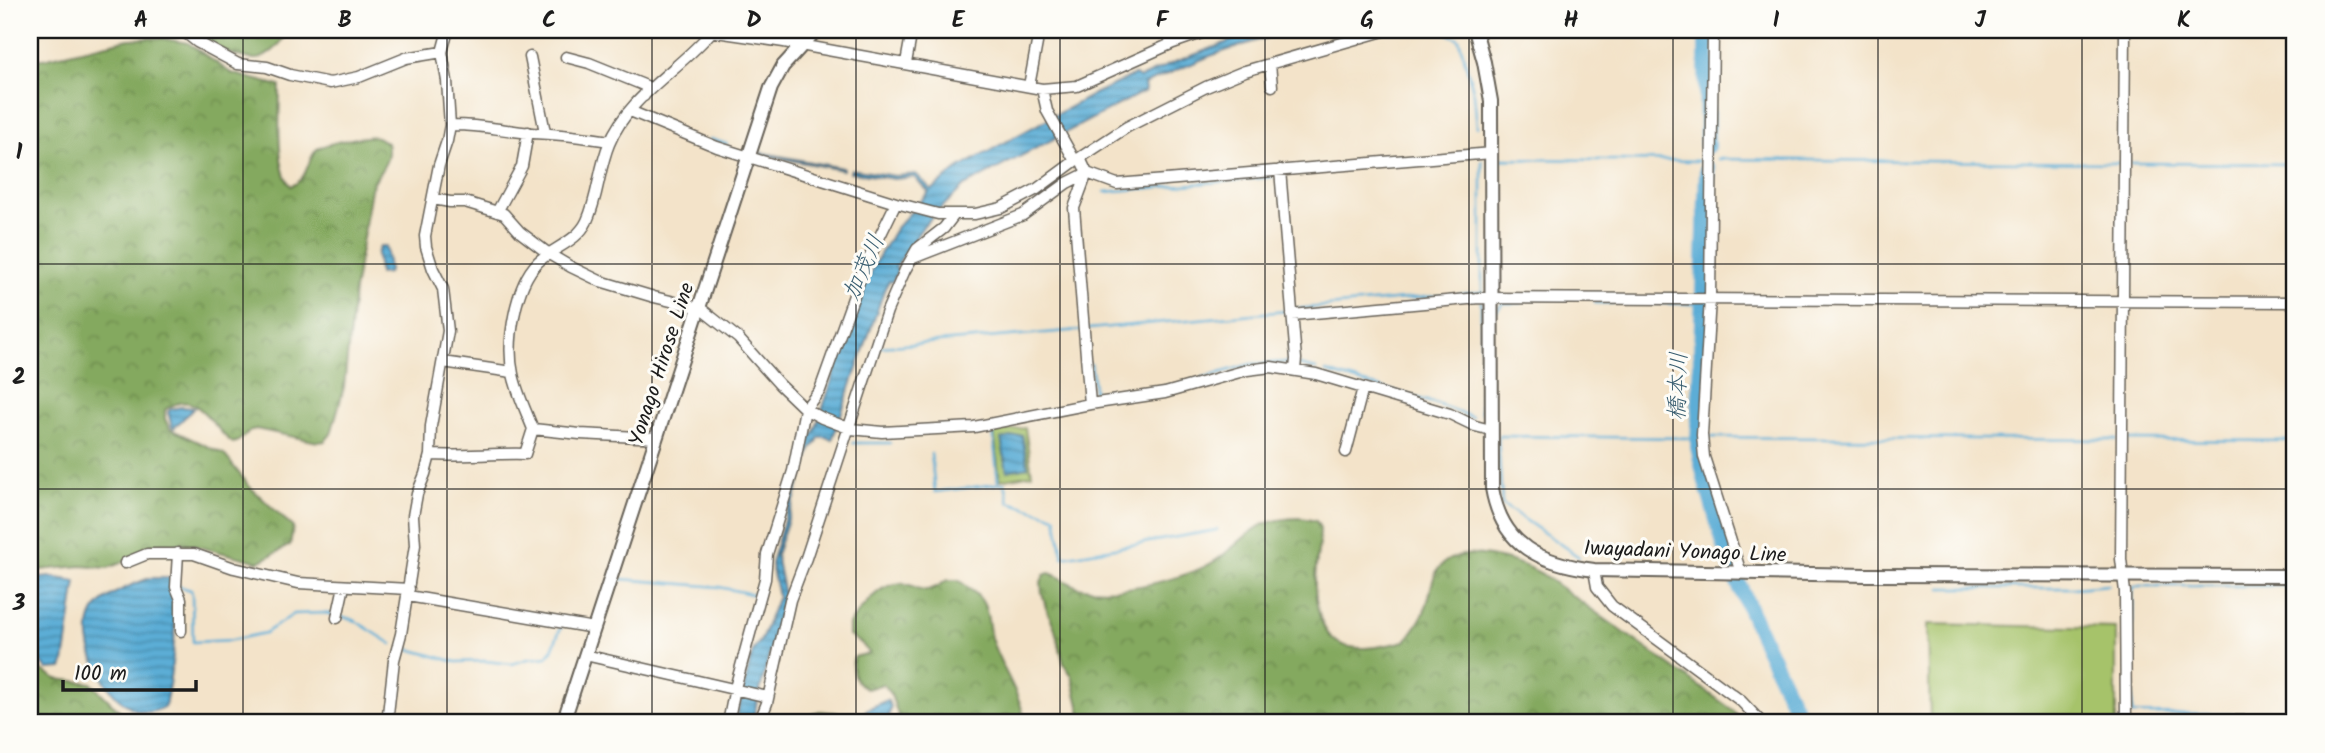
<svg xmlns="http://www.w3.org/2000/svg" width="2325" height="753" font-family="Kalam,'Klee One',sans-serif">
	<defs>
		<pattern id="forest-crowns" width="20" height="18" patternUnits="userSpaceOnUse" patternTransform="scale(1.75)"><rect width="20" height="18" fill="#84a95e"/><path d="M2 6a3 3 0 1 1 6 0M12 15a3 3 0 1 1 6 0" fill="none" stroke="#6b894d"/></pattern>
		<pattern id="water-rules" width="6" height="5" patternUnits="userSpaceOnUse" patternTransform="scale(1.75)"><rect width="6" height="5" fill="#5badd6"/><path d="M0 2.5h6" fill="none" stroke="#4a8cad"/></pattern>
	</defs>
	<rect width="100%" height="100%" fill="#fdfcf7"/>
	<filter id="ink" filterUnits="userSpaceOnUse"><feTurbulence type="fractalNoise" baseFrequency=".0143" numOctaves="2"/><feDisplacementMap in="SourceGraphic" scale="14" xChannelSelector="R" yChannelSelector="G"/><feConvolveMatrix kernelMatrix="1 2 1 2 8 2 1 2 1" color-interpolation-filters="sRGB"/></filter>
	<filter id="wash" filterUnits="userSpaceOnUse"><feTurbulence type="fractalNoise" baseFrequency=".00686" numOctaves="4" result="noise"/><feDisplacementMap in="SourceGraphic" scale="28" xChannelSelector="R" yChannelSelector="G"/><feGaussianBlur stdDeviation="1.57" result="paint"/><feColorMatrix in="noise" values="0 0 0 0 0 0 0 0 0 0 0 0 0 0 0 0 0 1.4 0 .05"/><feComposite in="paint" operator="in"/></filter>
	<g filter="url(#wash)">
		<rect width="100%" height="100%" fill="#f3e3c9"/>
		<path fill="url(#forest-crowns)" stroke="#50623d" stroke-width="2" d="M 217,30 L 285,30 L 286,34 C 281,44 269,57 257,59 C 240,60 208,45 194,36 L 195,33 Z
			M 159,38 L 188,43 L 231,73 L 280,86 C 280,109 275,171 291,186 C 308,179 306,163 316,150 C 323,143 368,135 377,137 C 380,138 384,141 387,143 C 392,165 377,170 371,189 L 354,291 L 344,387 L 331,434 L 325,441 L 318,442 L 256,429 C 246,430 244,441 233,443 C 211,429 199,385 165,410 L 165,419 L 170,429 L 224,454 L 249,486 L 293,527 L 290,545 L 259,562 L 192,545 L 163,543 L 149,546 L 123,562 L 108,568 L 81,566 L 30,571 L 30,59 L 43,59 L 129,39 Z
			M 1301,518 L 1316,521 L 1320,528 C 1320,548 1314,568 1315,588 C 1319,653 1350,655 1405,641 C 1414,630 1423,618 1427,604 C 1431,592 1431,578 1439,568 C 1460,541 1518,561 1542,574 L 1734,711 L 1742,723 L 1083,723 L 1072,676 L 1064,664 L 1054,626 L 1046,608 L 1042,593 L 1041,582 L 1044,575 L 1049,573 C 1061,576 1070,586 1083,588 C 1118,595 1194,578 1222,556 C 1254,531 1256,519 1301,518 Z
			M 947,580 L 958,580 C 966,586 977,593 982,601 C 989,611 988,626 991,638 C 1000,667 1021,693 1025,723 L 901,723 L 891,695 L 883,684 L 867,689 C 854,683 850,670 854,657 L 861,655 L 867,655 L 869,653 L 861,643 L 849,636 L 849,624 C 861,609 875,588 895,584 C 918,580 918,602 947,580 Z
			M 30,663 L 57,679 L 91,683 L 132,723 L 30,723 Z
			M 819,711 L 837,713 L 848,723 L 796,723 Z"/>
		<path fill="#a6c36a" stroke="#617043" stroke-width="2" d="M 1025,428 L 1032,474 L 1000,480 L 994,432 Z
			M 1928,624 L 2116,628 L 2116,723 L 1930,723 Z"/>
		<path fill="url(#water-rules)" stroke="#3c6479" stroke-width="2" d="M 1260,30 L 1289,30 L 1210,56 L 1144,84 L 1145,91 L 964,186 L 924,225 L 895,268 L 898,270 L 892,282 L 889,281 L 885,288 L 832,440 L 826,437 L 819,437 L 816,444 L 812,447 L 776,555 L 784,595 L 754,714 L 751,723 L 735,723 L 753,651 L 762,638 L 778,596 L 771,564 L 773,556 L 807,446 L 815,431 L 859,300 L 875,263 L 895,229 L 929,192 L 914,177 L 894,179 L 850,172 L 851,169 L 895,176 L 916,174 L 932,190 L 956,170 L 1009,140 L 1096,93 L 1135,75 L 1140,78 L 1175,62 Z
			M 759,152 L 843,168 L 843,170 L 758,154 Z
			M 380,246 L 386,246 L 389,271 L 388,273 L 379,274 L 377,254 Z
			M 182,407 L 194,408 L 174,428 L 172,427 L 168,412 L 171,409 Z
			M 1022,435 L 1028,467 L 1007,471 L 1001,439 Z
			M 51,577 L 76,581 L 64,663 L 62,668 L 47,669 L 30,650 L 30,579 Z
			M 150,578 L 173,578 C 178,622 174,663 165,706 C 121,736 67,638 98,606 C 110,593 133,584 150,578 Z
			M 887,700 L 891,706 L 887,723 L 871,723 L 862,718 L 866,710 Z"/>
		<g fill="none" stroke-linecap="round" stroke-linejoin="round">
			<path stroke="#5badd6" stroke-width="2.5" d="M 295,30 C 310,38 327,38 343,30
				M 2115,30 L 2122,37
				M 1443,31 L 1459,39 L 1474,94 L 1477,127
				M 710,139 L 727,144
				M 1718,159 L 2119,163
				M 2130,163 L 2295,164
				M 1105,192 L 1273,177
				M 1498,287 L 1499,159 L 1707,161
				M 1595,303 L 1703,304
				M 1295,309 L 1482,292 L 1482,161
				M 1497,310 L 1503,303 L 1521,303
				M 1088,329 L 1287,311
				M 879,347 L 1081,330
				M 516,354 L 517,327 L 521,310
				M 1091,364 L 1095,396
				M 1299,365 L 1316,369
				M 1326,372 L 1434,403 L 1472,417
				M 1202,378 L 1251,364 L 1290,362
				M 1096,397 L 1172,386
				M 1481,413 L 1481,301
				M 993,432 L 998,483
				M 1498,436 L 1697,438
				M 1706,437 L 2117,440
				M 1498,439 L 1502,504 L 1579,557
				M 2128,440 L 2295,441
				M 853,443 L 890,443
				M 931,454 L 935,492 L 1005,483 L 1009,502 L 1056,517 L 1063,557 L 1217,530
				M 621,579 L 719,587 L 756,595
				M 178,586 L 191,590 L 192,594 L 193,642 L 232,640 L 265,633 L 294,614 L 325,613 L 334,615
				M 2295,586 L 2133,586 L 2132,714 L 2295,715
				M 1941,588 L 2074,588 L 2108,585
				M 340,616 L 354,620 L 392,644
				M 402,647 L 456,662 L 485,661 L 512,664 L 528,659 L 547,657 L 552,650 L 561,627"/>
			<path stroke="#5badd6" stroke-width="16" d="M 1706,30 L 1707,146
				M 1707,169 L 1698,447 L 1706,482 L 1730,564 L 1760,633 L 1802,723"/>
		</g>
	</g>
	<g filter="url(#ink)">
		<g fill="none" stroke-linecap="round" stroke-linejoin="round">
			<g stroke="#676259" stroke-width="13">
				<path id="minor" d="M 182,30 L 197,42 L 238,64 L 267,67 L 290,75 L 330,83 L 359,77 L 406,58 L 442,52
					M 703,30 L 784,42 L 1042,89 L 1077,86 L 1173,43 L 1210,30
					M 1028,30 L 1037,37 L 1037,43 L 1029,86
					M 1164,30 L 1173,43
					M 1713,30 L 1710,298 L 1702,435 L 1704,457 L 1741,573
					M 2125,30 L 2121,559 L 2125,592 L 2126,723
					M 530,57 L 545,132
					M 566,57 L 589,63 L 646,86 L 647,87 L 644,96
					M 906,63 L 912,30
					M 1270,64 L 1272,86
					M 1042,89 L 1047,111 L 1075,161
					M 630,111 L 717,147 L 896,203 L 938,214 L 975,214 L 1001,208 L 1037,189 L 1075,161 L 1127,127 L 1206,87 L 1245,71 L 1387,30
					M 450,125 C 478,124 505,131 533,133 C 559,134 584,137 610,141
					M 1080,158 L 1087,173 L 1117,184 L 1492,153
					M 1280,170 L 1296,359 L 1295,370
					M 1087,173 L 1074,208 L 1090,404
					M 433,199 L 450,202 L 465,202 L 504,214 L 520,232 L 549,254 L 571,267 L 600,281 L 654,297 L 700,308 L 738,338 L 779,384 L 805,409 L 822,418 L 851,429 L 882,432 L 974,427 L 1090,404 L 1165,393 L 1247,370 L 1271,367 L 1316,374 L 1450,414 L 1475,426 L 1491,430
					M 497,212 L 522,166 L 528,132
					M 913,258 L 1023,215 L 1067,183 L 1087,173
					M 1292,315 L 1479,298 L 2295,302
					M 443,362 L 512,372
					M 657,438 L 580,434 L 533,429 C 526,411 517,393 513,374 C 506,343 515,285 538,262 C 554,247 577,242 587,221 C 598,197 599,168 609,144 C 629,95 681,69 713,30
					M 1346,452 L 1363,388
					M 430,455 C 462,457 493,453 525,454 L 533,429
					M 178,553 L 176,587 L 181,599 L 181,631
					M 125,563 L 147,554 L 194,554 L 234,568 L 298,583 L 409,589
					M 1594,570 L 1597,587 L 1612,606 L 1741,701 L 1762,723
					M 408,596 L 594,628
					M 337,618 L 344,586
					M 585,655 L 768,697
					M 2126,721 L 2295,721
					M 387,723 L 394,660 L 401,634 L 415,545 L 413,516 L 417,494 L 425,474 L 430,455 L 431,426 L 448,331 L 443,289 L 433,269 L 426,247 L 425,236 L 439,165 L 447,141 L 450,125 L 447,81 L 442,52 L 448,30
					M 728,723 L 735,688 L 765,579 L 767,554 L 793,471 L 805,409 L 820,390 L 862,273 L 896,203
					M 759,723 L 767,703 L 790,600 L 806,558 L 887,311 L 905,270 L 917,249 L 944,228 L 954,215"/>
			</g>
			<g stroke="#676259" stroke-width="16">
				<path id="major" d="M 1475,30 L 1484,62 L 1491,101 L 1492,488 C 1502,547 1541,563 1594,570 L 1867,575 L 2295,576
					M 563,723 L 771,88 L 783,66 L 816,30"/>
			</g>
			<use href="#minor" stroke="#fff" stroke-width="10"/>
			<use href="#major" stroke="#fff" stroke-width="12"/>
		</g>
	</g>
	<path fill="none" stroke="#1c1c1c" stroke-width="2" stroke-opacity="0.55" d="M 243,30 L 243,723M 447,30 L 447,723M 652,30 L 652,723M 856,30 L 856,723M 1060,30 L 1060,723M 1265,30 L 1265,723M 1469,30 L 1469,723M 1673,30 L 1673,723M 1878,30 L 1878,723M 2082,30 L 2082,723M 30,264 L 2295,264M 30,489 L 2295,489"/>
	<g text-anchor="middle" stroke-width="6" stroke-linejoin="round" paint-order="stroke">
		<g font-size="21" fill="#1c1c1c" stroke="#fdfcf7">
			<text transform="translate(661 364) rotate(-72)" y="7">Yonago Hirose Line</text>
			<text transform="translate(1685 551) rotate(2)" y="7">Iwayadani Yonago Line</text>
		</g>
		<g font-size="23" font-style="italic" fill="#385d70" stroke="#fdfcf7">
			<text transform="translate(863 267) rotate(-66)" y="8">加茂川</text>
			<text transform="translate(1677 386) rotate(-88)" y="8">橋本川</text>
		</g>
	</g>
	<rect width="2325" height="753" fill="none" stroke="#fdfcf7" stroke-width="77"/>
	<path d="M63 680v10h133v-10" fill="none" stroke="#1c1c1c" stroke-width="3.5"/>
	<text x="74" y="680" font-size="21" fill="#1c1c1c" stroke="#fdfcf7" stroke-width="5" paint-order="stroke">100 m</text>
	<rect x="38" y="38" width="2248" height="676" fill="none" stroke="#1c1c1c" stroke-width="2.5"/>
	<g font-size="23" text-anchor="middle" font-weight="bold" fill="#1c1c1c">
		<text x="141" y="27">A</text>
		<text x="345" y="27">B</text>
		<text x="549" y="27">C</text>
		<text x="754" y="27">D</text>
		<text x="958" y="27">E</text>
		<text x="1162" y="27">F</text>
		<text x="1367" y="27">G</text>
		<text x="1571" y="27">H</text>
		<text x="1776" y="27">I</text>
		<text x="1980" y="27">J</text>
		<text x="2184" y="27">K</text>
		<text x="19" y="159">1</text>
		<text x="19" y="384">2</text>
		<text x="19" y="610">3</text>
	</g>
</svg>
